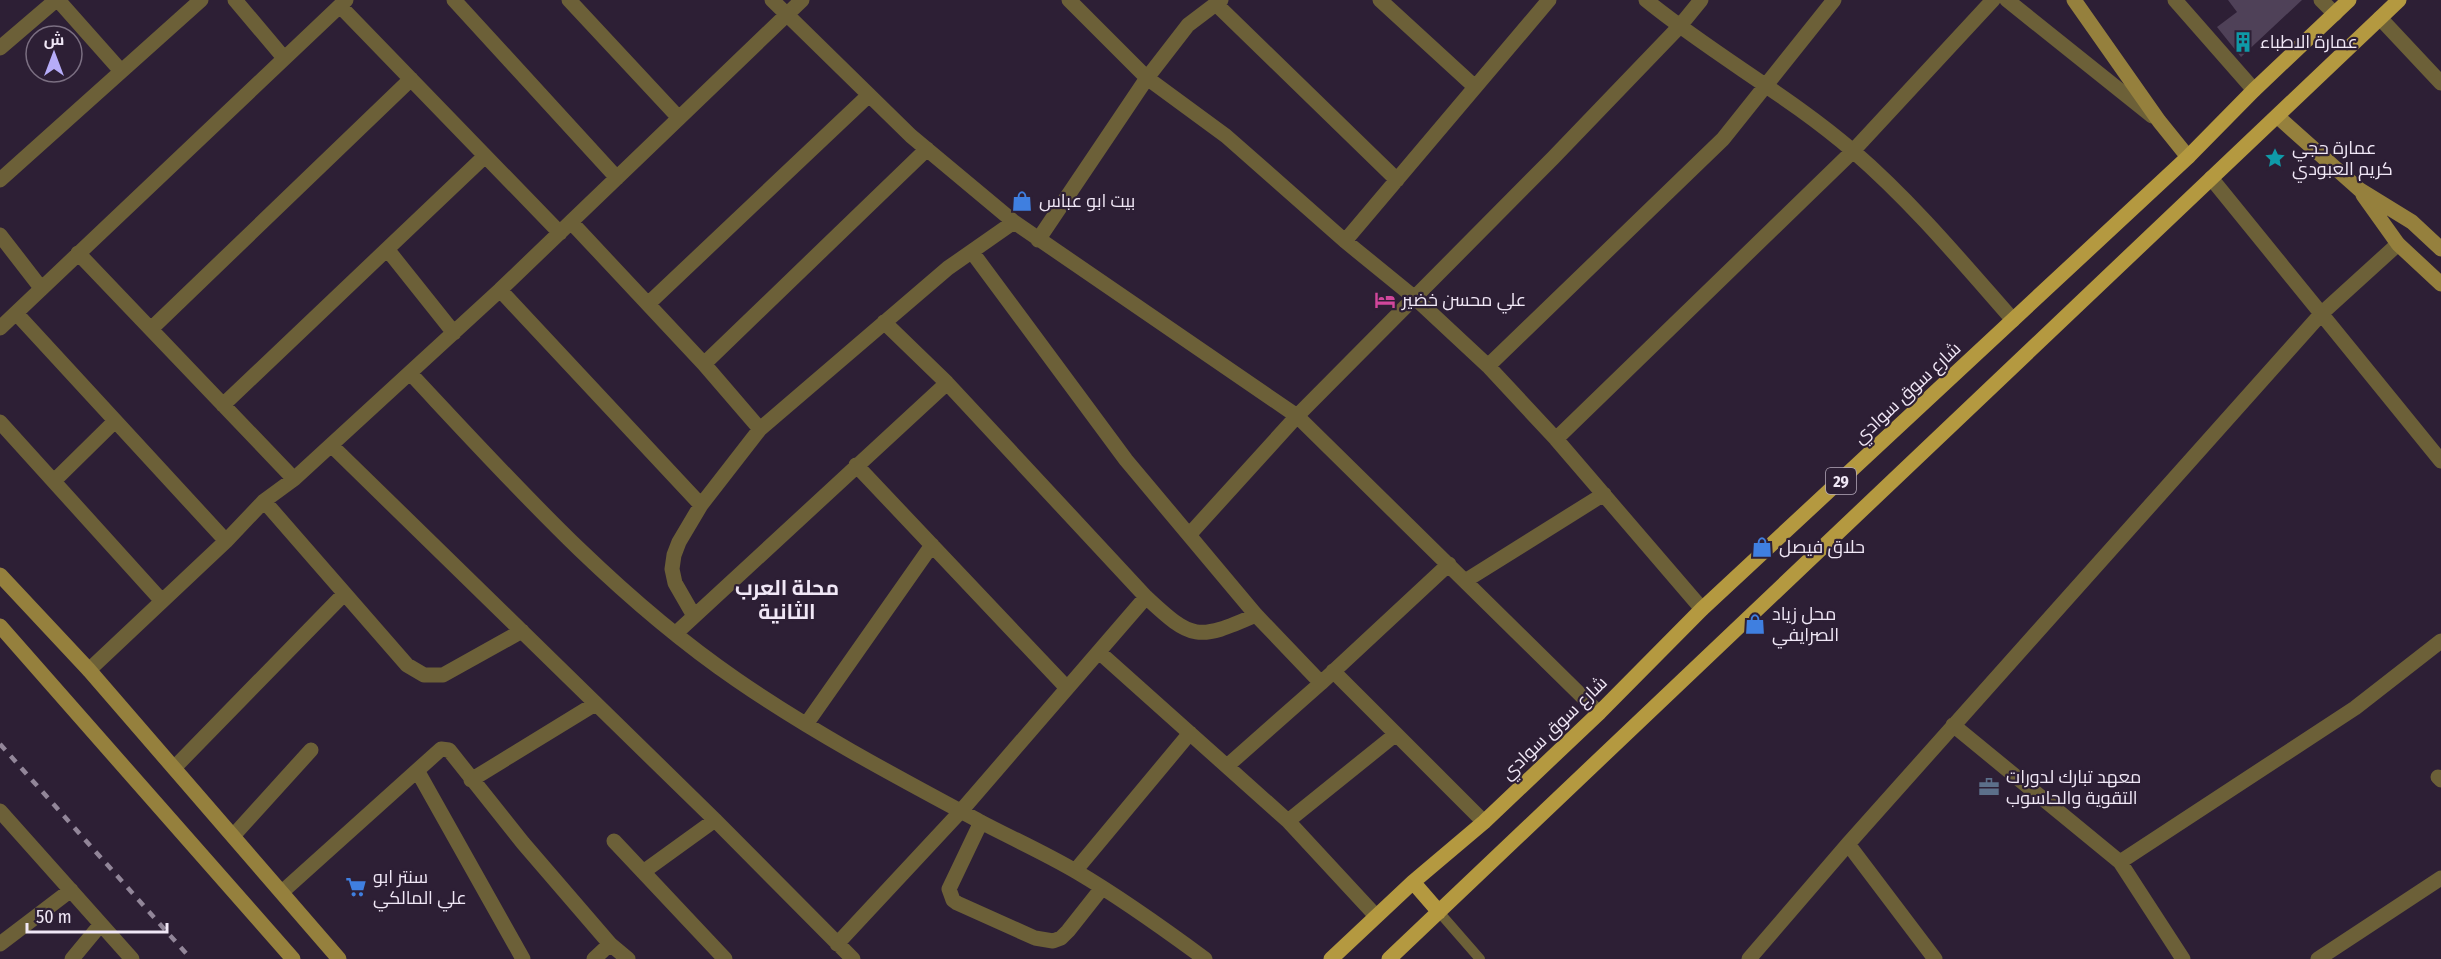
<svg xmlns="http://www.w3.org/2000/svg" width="2441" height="959" font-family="'Fira Sans Condensed',Cairo,sans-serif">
	<rect width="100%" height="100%" fill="#2d1f35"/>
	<path fill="#4f4158" d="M 2228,0 L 2302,0 L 2241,57 L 2217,27 L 2237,12 Z"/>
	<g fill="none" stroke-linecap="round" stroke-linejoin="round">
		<path stroke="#6c6038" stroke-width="10" d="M 1439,912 L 1480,959"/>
		<path stroke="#6c6038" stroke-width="15" d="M 58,0 L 121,71
			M 235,0 L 284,58
			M 454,0 L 617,178
			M 569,0 L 679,118
			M 772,0 L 911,136 L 1014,222 L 1297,416 L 1599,713
			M 1069,0 L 1147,78 L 1226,136 L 1345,241 L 1415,298 L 1488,366 L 1556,439 L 1702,609
			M 1380,0 L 1475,87
			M 1646,0 C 1712,54 1788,95 1853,151 C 1912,202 1962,262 2013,320
			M 2007,0 L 2152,116
			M 2175,0 L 2254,90
			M 2321,0 L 2335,14
			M 1216,4 L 1397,180
			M 340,6 L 560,233
			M 2380,18 L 2441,83
			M 0,48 L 56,0
			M 2211,178 L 2441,461
			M 0,180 L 201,0
			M 571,222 L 704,364 L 760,429
			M 0,235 L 41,288
			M 1038,240 L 1147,78 L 1188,25 L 1221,0
			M 1345,241 L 1549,0
			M 387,249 L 454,333
			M 972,252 L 1126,460 L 1256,615 L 1321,683
			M 78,253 L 294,479
			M 500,290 L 701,505
			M 648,304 L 869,95
			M 16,313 L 226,541
			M 884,322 L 947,383 L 1146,597 C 1192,640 1197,641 1256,615
			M 0,328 L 346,0
			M 151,329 L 411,79
			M 704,364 L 927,149
			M 1488,366 L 1723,139 L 1834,0
			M 410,373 C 512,482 613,595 737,680 C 814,733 897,777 979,821 C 1011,838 1045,853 1077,872 C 1121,898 1163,928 1205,959
			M 223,405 L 485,156
			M 0,422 L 161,600
			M 1556,439 L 1853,151 L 1993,0
			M 331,445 L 715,820 L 853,959
			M 856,465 L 1067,688
			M 54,481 L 115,421
			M 264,501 L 407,665 L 424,675 L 443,675 L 522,631
			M 1189,535 L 1297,416 L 1553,158 L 1679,27 L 1701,0
			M 1465,581 L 1604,494
			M 694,616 L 675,583 L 672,569 L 674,555 L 679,542 L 701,505 L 760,429 L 948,268 L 1014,222
			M 675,634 L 947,383
			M 1099,652 L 1288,821 L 1376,916
			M 89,670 L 226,541 L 264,501 L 294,479 L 500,290 L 802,0
			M 1333,671 L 1484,822
			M 807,723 L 932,545
			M 1953,725 L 2120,862 L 2183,959
			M 1227,766 L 1321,683 L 1449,564
			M 174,768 L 344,594
			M 418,772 L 523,959
			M 2438,777 L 2441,780
			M 471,780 L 595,704
			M 0,811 L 132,959
			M 1288,821 L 1396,734
			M 981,822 L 949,889 L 953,900 L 957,903 L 1035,938 L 1053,941 L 1061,938 L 1068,931 L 1102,888
			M 233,836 L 311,750
			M 614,841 L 725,959
			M 1848,844 L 1935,959
			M 2120,862 L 2355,708 L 2441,641
			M 1075,871 L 1190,733
			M 643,872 L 715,820
			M 282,892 L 441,749 L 449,750 L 523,843 L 610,944 L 628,959
			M 0,944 L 71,890
			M 837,944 L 961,811 L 1146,597
			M 72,959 L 101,924
			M 594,959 L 610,944
			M 1749,959 L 1848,844 L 2321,314 L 2398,244
			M 2318,959 L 2441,878"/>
		<path stroke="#95803d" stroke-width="15" d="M 2074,0 L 2159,121 L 2188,157
			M 2278,117 L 2360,190 L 2412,222 L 2441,249
			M 2363,195 L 2398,244 L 2441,284
			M 0,575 L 89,670 L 339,959
			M 0,626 L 293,959"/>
		<path stroke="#b49940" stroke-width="15" d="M 1413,882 L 1439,912
			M 1331,959 L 1413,882 L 1484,822 L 1599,713 L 1702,609 L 2188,157 L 2254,90 L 2349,0
			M 1389,959 L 2399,0"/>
		<path stroke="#928699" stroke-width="4.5" stroke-dasharray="8 8" stroke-linecap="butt" d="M 0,744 L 191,959"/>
	</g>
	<defs>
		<g id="building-bare" transform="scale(1.62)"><path d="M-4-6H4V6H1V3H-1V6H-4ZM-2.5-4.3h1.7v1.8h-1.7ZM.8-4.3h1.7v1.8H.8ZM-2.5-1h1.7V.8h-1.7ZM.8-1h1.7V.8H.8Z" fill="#0f9aa8" stroke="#2d1f35" stroke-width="2.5" paint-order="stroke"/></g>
		<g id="sight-bare" transform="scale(1.62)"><path d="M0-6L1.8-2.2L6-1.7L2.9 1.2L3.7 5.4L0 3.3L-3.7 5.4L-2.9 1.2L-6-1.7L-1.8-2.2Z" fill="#0f9aa8" stroke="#2d1f35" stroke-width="2.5" paint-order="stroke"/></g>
		<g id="shop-bare" transform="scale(1.62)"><path d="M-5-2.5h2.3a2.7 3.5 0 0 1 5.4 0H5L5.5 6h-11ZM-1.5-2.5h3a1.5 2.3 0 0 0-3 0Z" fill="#3f7fe0" stroke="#2d1f35" stroke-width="2.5" paint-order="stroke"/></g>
		<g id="hotel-bare" transform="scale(1.62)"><path d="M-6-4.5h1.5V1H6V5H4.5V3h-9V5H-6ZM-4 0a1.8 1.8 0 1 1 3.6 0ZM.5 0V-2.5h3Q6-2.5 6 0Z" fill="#d1479c" stroke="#2d1f35" stroke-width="2.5" paint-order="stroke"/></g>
		<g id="office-bare" transform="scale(1.62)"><path d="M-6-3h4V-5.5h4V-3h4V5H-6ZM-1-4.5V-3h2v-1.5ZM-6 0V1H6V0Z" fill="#5c6f8a" stroke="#2d1f35" stroke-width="2.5" paint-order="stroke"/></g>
		<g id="supermarket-bare" transform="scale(1.62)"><path d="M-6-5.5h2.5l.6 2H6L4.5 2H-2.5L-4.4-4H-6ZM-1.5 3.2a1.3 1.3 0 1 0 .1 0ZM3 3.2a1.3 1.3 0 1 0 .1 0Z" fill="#3f7fe0" stroke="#2d1f35" stroke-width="2.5" paint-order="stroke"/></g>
	</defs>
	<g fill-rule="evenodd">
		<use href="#building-bare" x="2243" y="42"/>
		<use href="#sight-bare" x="2275" y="158"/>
		<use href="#shop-bare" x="1022" y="201"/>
		<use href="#hotel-bare" x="1385" y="300"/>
		<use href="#shop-bare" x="1762" y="547"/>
		<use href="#shop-bare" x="1755" y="624"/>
		<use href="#office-bare" x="1989" y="787"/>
		<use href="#supermarket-bare" x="356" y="887"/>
	</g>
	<g text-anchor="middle" stroke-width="4.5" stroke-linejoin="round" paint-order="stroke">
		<rect fill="#2d1f35" stroke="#b6abbc" stroke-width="1.5" x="1826" y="468" width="30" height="26" rx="4.5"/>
		<g font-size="16" font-weight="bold" fill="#f0e7f6">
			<text x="1841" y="487">29</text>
		</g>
		<g font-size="18" fill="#f0e7f6" stroke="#2d1f35" text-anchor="start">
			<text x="2260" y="48">عمارة الاطباء</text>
			<text x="2292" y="154">عمارة حجي<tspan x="2292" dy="21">كريم العبودي</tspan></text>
			<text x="1039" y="207">بيت ابو عباس</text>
			<text x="1402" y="306">علي محسن خضير</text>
			<text x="1779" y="553">حلاق فيصل</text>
			<text x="1772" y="620">محل زياد<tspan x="1772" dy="21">الصرايفي</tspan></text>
			<text x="2006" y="783">معهد تبارك لدورات<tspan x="2006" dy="21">التقوية والحاسوب</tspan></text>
			<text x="373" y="883">سنتر ابو<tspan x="373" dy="21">علي المالكي</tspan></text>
		</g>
		<g font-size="18" fill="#f0e7f6" stroke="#2d1f35">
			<text transform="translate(1907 393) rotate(-43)" y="6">شارع سوق سوادي</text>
			<text transform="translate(1554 728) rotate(-44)" y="6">شارع سوق سوادي</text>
		</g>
		<g font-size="21" font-weight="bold" fill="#f0e7f6" stroke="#2d1f35">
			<text x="787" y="595">محلة العرب<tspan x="787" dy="24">الثانية</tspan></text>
		</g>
	</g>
	<g transform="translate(54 54)"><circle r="28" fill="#2d1f35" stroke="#7b6f82" stroke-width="1.5"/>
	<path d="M0-4.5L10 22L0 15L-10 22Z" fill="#b6acf8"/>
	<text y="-9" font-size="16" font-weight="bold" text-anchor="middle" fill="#f0e7f6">ش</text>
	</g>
	<path d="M27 923v9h140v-9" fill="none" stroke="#f0e7f6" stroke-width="3"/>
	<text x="36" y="923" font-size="18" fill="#f0e7f6" stroke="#2d1f35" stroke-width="4.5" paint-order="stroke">50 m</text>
</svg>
